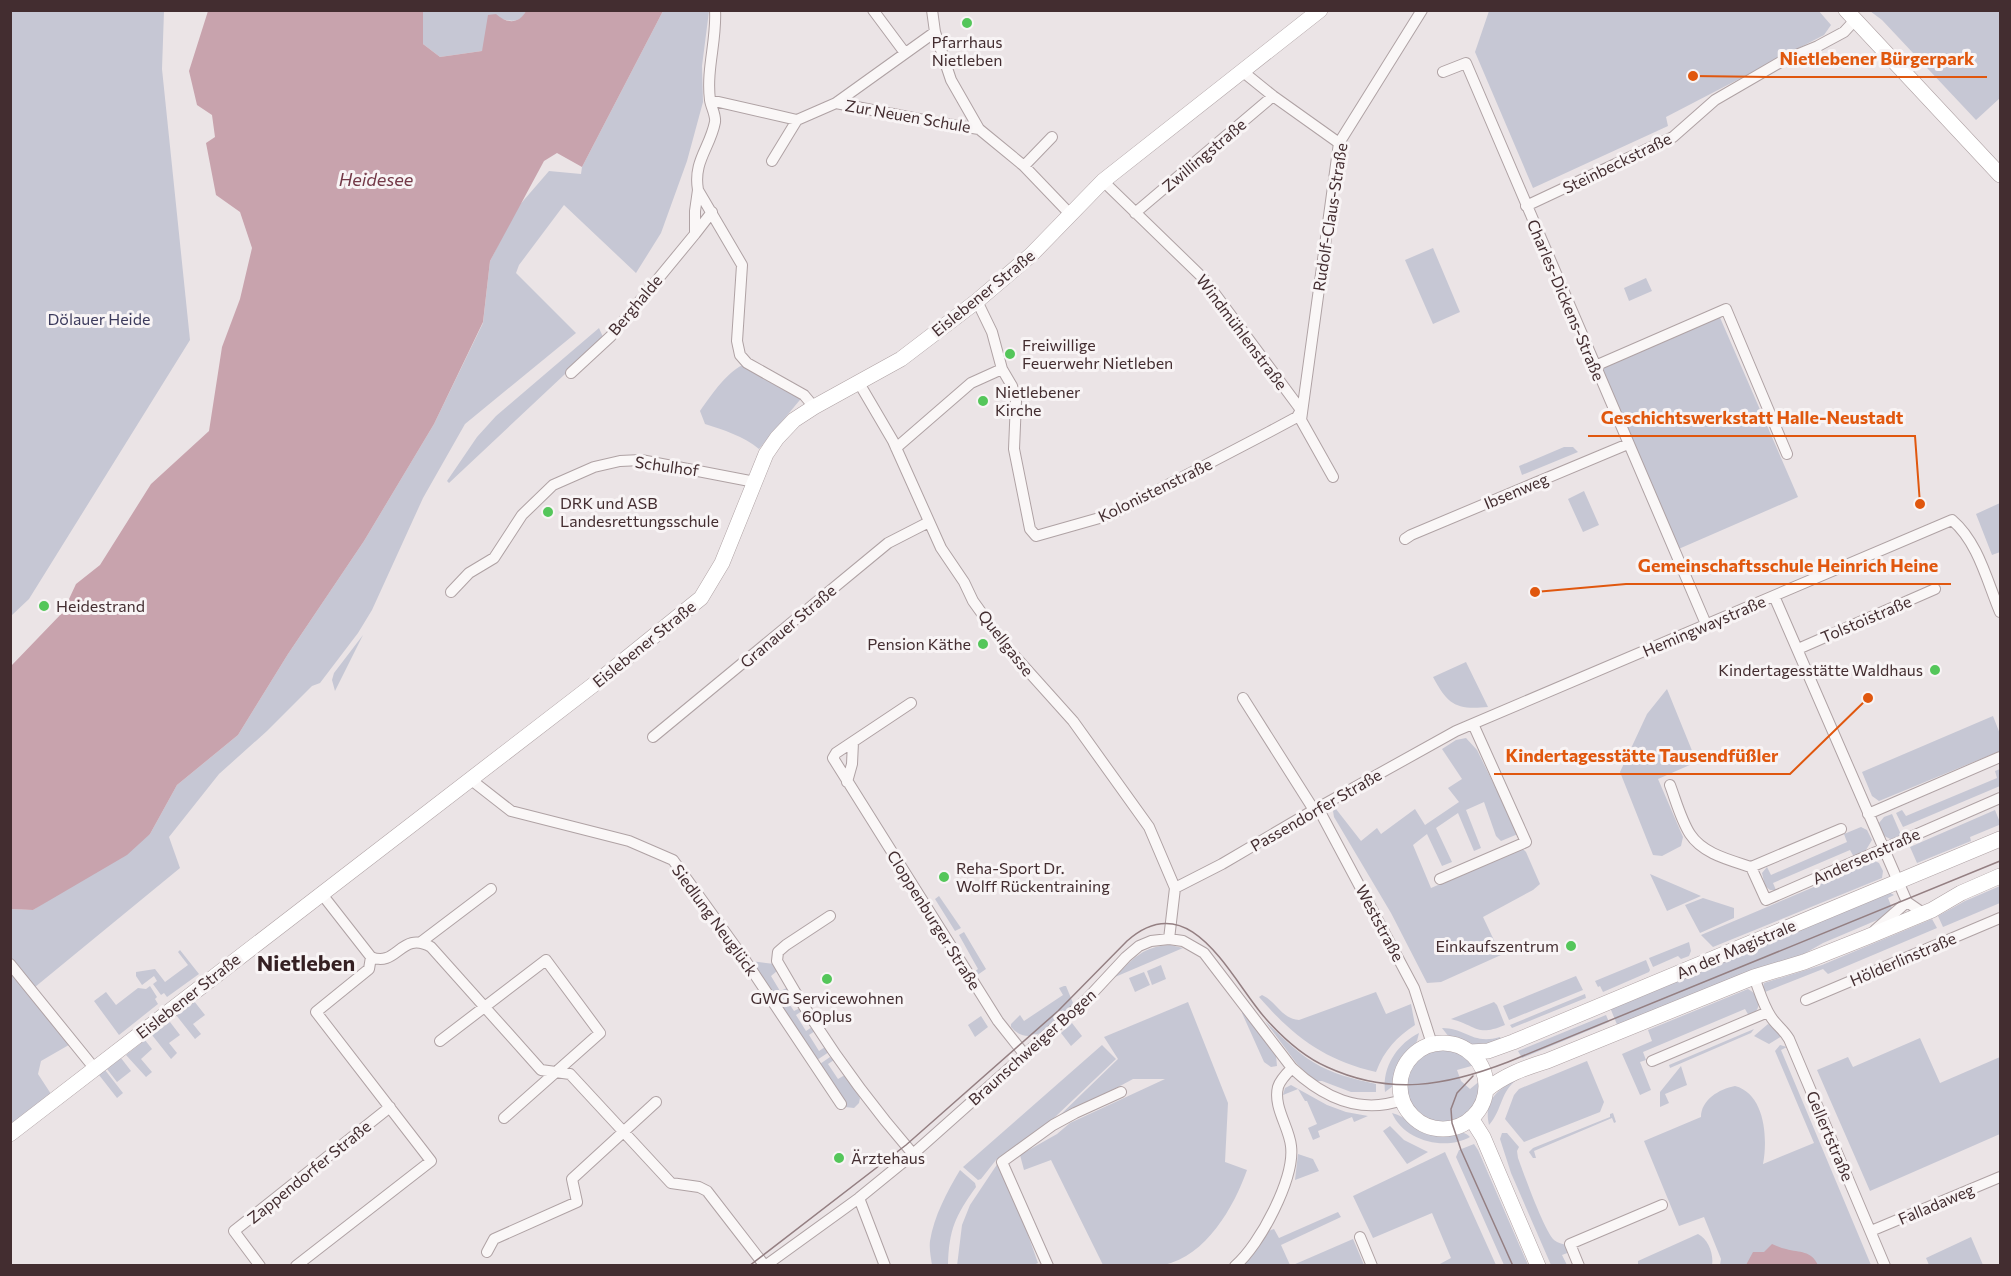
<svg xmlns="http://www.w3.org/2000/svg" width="2011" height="1276" font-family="Commissioner,sans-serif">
	<rect width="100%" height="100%" fill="#ebe4e6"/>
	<path fill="#c6c7d4" d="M 11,10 L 164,11 L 162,69 L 190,340 L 29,599 L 11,616 Z
		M 1818,10 L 1831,25 L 1824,35 L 1666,117 L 1668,126 L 1533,188 L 1475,52 L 1489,11 Z
		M 421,11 L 526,11 C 521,22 513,22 502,19 L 482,51 L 440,57 L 423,44 Z
		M 663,11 L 709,11 L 702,66 L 703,102 L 687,161 L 661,233 L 636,273 L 564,205 L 519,265 L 516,273 L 576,333 L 465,424 L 423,498 L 372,610 L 358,633 L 320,683 L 312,686 L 267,731 L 219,774 L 169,837 L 180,868 L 35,987 L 11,959 L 10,909 L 33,910 L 150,834 L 177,785 L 238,735 L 288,654 L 364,541 L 434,424 L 483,323 L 490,261 L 517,208 L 549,171 L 581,174 L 582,167 Z
		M 1870,11 L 2000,11 L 2000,98 L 1976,120 L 1882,20 Z
		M 1433,248 L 1460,312 L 1433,324 L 1405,260 Z
		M 1646,278 L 1652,291 L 1629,301 L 1624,288 Z
		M 1718,313 L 1798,497 L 1674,551 L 1595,366 Z
		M 599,328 L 603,337 L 596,345 L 449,483 L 447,481 L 477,437 L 496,416 Z
		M 747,363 L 804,395 L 759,449 C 744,436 723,430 705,424 L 700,411 C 713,393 727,371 747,363 Z
		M 1564,447 L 1573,447 L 1578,452 L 1522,475 L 1519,466 Z
		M 1584,491 L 1599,525 L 1583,532 L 1568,499 Z
		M 2000,503 L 2000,552 L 1992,555 L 1976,514 Z
		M 363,635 L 335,691 L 332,680 L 334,673 Z
		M 1466,662 L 1488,707 C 1456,710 1448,705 1433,677 Z
		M 1667,689 L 1695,758 L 1692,764 L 1658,779 L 1683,837 L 1681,846 L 1662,856 L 1653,855 L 1620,772 L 1647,714 Z
		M 1993,716 L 2000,734 L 2000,751 L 1879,801 L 1872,796 L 1862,772 Z
		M 1466,738 L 1477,750 L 1518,834 L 1501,841 L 1496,836 L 1484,802 L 1466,810 L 1481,848 L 1474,851 L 1458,813 L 1436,828 L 1452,862 L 1442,866 L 1427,834 L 1413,845 L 1431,888 L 1523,849 L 1526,852 L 1540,884 L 1533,890 L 1483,917 L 1501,955 L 1441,982 L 1427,983 L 1391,913 L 1334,817 L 1333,811 L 1336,809 L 1361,841 L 1377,828 L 1381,834 L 1415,809 L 1425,825 L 1459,802 L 1448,788 L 1462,779 L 1442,749 L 1456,740 Z
		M 2000,769 L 2000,786 L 1903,827 L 1896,813 L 1902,810 L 1906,816 L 1997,778 L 1995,771 Z
		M 1995,810 L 1999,820 L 1999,825 L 1970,837 L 1971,841 L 1917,863 L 1910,847 Z
		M 1892,814 L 1902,837 L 1893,840 C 1884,837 1878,833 1879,823 L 1884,817 Z
		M 1861,827 L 1867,830 L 1872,840 L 1866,850 L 1854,857 L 1850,850 L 1773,883 L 1776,890 L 1770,890 L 1765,886 L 1762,873 L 1767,867 L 1771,875 L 1847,842 L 1844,834 Z
		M 1875,861 L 1879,863 L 1883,871 L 1882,878 L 1713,947 L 1701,935 Z
		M 1650,874 L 1701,896 L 1667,911 Z
		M 2000,886 L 2000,903 L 1943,927 L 1938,916 L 1965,901 Z
		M 1889,892 L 1894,895 L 1888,898 L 1892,908 L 1882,918 L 1823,943 L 1802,955 L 1618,1027 L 1609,1005 Z
		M 939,896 L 961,928 L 955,931 L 935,899 Z
		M 1703,898 L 1734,908 L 1734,918 L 1700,933 L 1685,905 Z
		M 1932,919 L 1937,928 L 1828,974 L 1823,969 L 1765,992 L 1763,987 L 1764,983 L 1822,965 Z
		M 964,932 L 986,969 L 976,976 L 973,973 L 978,969 L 959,935 Z
		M 1689,942 L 1691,951 L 1689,956 L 1681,959 L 1678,956 L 1653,967 L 1649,958 Z
		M 1170,945 L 1183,948 L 1115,977 C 1132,959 1144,946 1170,945 Z
		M 180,950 L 199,974 L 167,997 L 164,993 L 161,995 L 153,984 L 157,981 L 154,976 L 142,985 L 136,976 L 136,972 L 155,969 L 165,982 L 188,965 L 178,952 Z
		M 1646,960 L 1650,970 L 1649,972 L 1603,992 L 1600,986 L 1598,987 L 1595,981 Z
		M 751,961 L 774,964 L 777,971 L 771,976 L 780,991 L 787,988 L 790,992 L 784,996 L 794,1011 L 800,1008 L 802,1011 L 796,1015 L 806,1031 L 812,1027 L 815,1031 L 809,1035 L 819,1051 L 825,1047 L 829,1052 L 817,1060 Z
		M 1161,965 L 1166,979 L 1152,985 L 1147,971 Z
		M 11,972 L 74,1042 L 41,1061 L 38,1074 L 51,1094 L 11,1126 Z
		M 1144,972 L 1150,985 L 1135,992 L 1129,978 Z
		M 1576,976 L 1583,990 L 1509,1020 L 1503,1006 Z
		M 150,986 L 157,997 L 155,999 L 158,1004 L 119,1035 L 94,1001 L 106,992 L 116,1005 L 138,988 L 146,989 Z
		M 1064,986 L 1066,986 L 1073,1003 C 1059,1021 1032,1051 1011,1027 L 1011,1024 L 1020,1015 L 1024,1021 L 1063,995 L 1059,988 Z
		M 1748,989 C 1761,996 1763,1010 1749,1016 L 1745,1009 L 1643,1052 L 1646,1060 L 1640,1062 L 1651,1090 L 1640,1095 L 1622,1054 L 1652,1041 L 1648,1030 Z
		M 1376,992 L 1386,1014 L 1411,1004 L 1415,1025 C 1397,1037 1384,1050 1376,1072 C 1324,1060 1293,1036 1259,997 L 1262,995 C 1276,1001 1282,1019 1299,1020 Z
		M 1585,994 L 1586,998 L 1512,1028 L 1510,1025 Z
		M 194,1001 L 205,1015 L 193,1024 L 201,1034 L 195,1039 L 176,1015 Z
		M 1188,1002 L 1228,1103 L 1225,1162 L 1247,1170 C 1234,1207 1206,1256 1164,1265 C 1147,1269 1121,1265 1103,1265 L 1051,1160 L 1024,1170 L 1020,1155 L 1057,1134 L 1070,1123 L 1165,1079 L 1133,1079 L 1057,1120 L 1002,1162 L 1038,1263 L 1031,1266 L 957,1266 L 962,1225 L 970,1205 L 998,1163 L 1056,1119 L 1118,1059 L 1104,1037 Z
		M 1494,1002 L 1497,1005 L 1505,1025 C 1476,1037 1478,1026 1451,1019 Z
		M 1244,1012 L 1276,1055 L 1277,1066 L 1271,1067 L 1264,1062 L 1242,1013 Z
		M 1606,1015 L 1609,1022 L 1522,1058 L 1518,1051 Z
		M 981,1016 L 988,1027 L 975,1037 L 968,1025 Z
		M 1265,1021 C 1280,1035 1295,1051 1313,1062 C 1332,1074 1354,1079 1376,1084 L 1376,1092 L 1351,1092 L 1322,1081 L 1315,1081 L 1297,1064 Z
		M 170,1022 L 180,1035 L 169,1043 L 177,1053 L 171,1059 L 152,1035 Z
		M 1072,1023 L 1082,1036 L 1071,1046 L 1061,1033 Z
		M 1768,1024 L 1778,1029 L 1782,1036 L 1769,1044 L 1754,1036 Z
		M 1442,1028 C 1466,1028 1472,1045 1500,1037 L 1503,1042 L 1476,1048 L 1449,1037 Z
		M 1754,1029 L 1751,1033 L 1670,1068 L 1669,1065 Z
		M 1419,1033 L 1417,1041 L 1399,1068 L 1393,1086 L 1385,1092 C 1382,1067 1397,1044 1419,1033 Z
		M 1920,1038 L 1940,1083 L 2000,1057 L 2000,1134 L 1870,1191 L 1817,1070 L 1848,1057 L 1853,1067 Z
		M 145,1040 L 152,1049 L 141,1059 L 152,1072 L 146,1077 L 126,1055 Z
		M 1102,1045 L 1116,1059 L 1054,1118 L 996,1160 L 981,1179 L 978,1180 L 963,1167 Z
		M 1780,1045 L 1787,1047 L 1781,1050 L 1871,1265 L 1720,1265 L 1721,1259 L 1704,1217 L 1679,1226 L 1644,1141 L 1701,1117 C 1701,1100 1719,1089 1735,1086 C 1765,1094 1768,1138 1763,1164 L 1814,1143 L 1775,1051 Z
		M 1446,1047 L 1464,1054 L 1475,1065 L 1457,1070 L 1461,1081 L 1470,1089 L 1481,1080 C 1482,1154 1374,1122 1411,1064 C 1418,1052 1432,1047 1446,1047 Z
		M 830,1057 L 834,1060 L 828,1064 L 838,1079 L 845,1075 L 860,1098 L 859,1103 L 854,1108 L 845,1107 L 820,1064 Z
		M 121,1058 L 131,1071 L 117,1082 L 107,1069 Z
		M 1587,1061 L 1604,1102 L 1600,1112 L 1524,1142 L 1505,1119 L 1514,1095 L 1519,1089 Z
		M 1681,1066 L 1687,1085 L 1665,1094 L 1669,1103 L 1660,1107 L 1660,1092 Z
		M 105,1070 L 123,1093 L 117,1098 L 99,1075 Z
		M 1518,1079 C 1500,1091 1503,1109 1489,1125 C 1483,1099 1499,1089 1518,1079 Z
		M 1291,1085 L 1327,1105 L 1346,1112 L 1368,1116 L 1354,1122 L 1352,1117 L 1318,1131 L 1320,1137 L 1313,1140 L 1308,1128 L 1317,1124 L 1307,1101 L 1305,1101 L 1298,1089 L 1283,1095 L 1285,1088 Z
		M 1392,1113 C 1407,1117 1418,1129 1432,1132 C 1446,1135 1458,1126 1470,1137 C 1445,1151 1404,1141 1392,1113 Z
		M 1613,1113 L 1616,1122 L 1614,1123 L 1612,1118 L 1534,1151 L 1536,1158 L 1533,1158 L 1529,1152 L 1533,1148 L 1610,1117 L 1610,1114 Z
		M 1390,1126 L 1404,1140 L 1428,1152 L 1407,1164 L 1383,1131 Z
		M 1502,1133 L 1507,1133 L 1519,1147 L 1517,1151 L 1518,1158 C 1524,1174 1544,1230 1554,1240 C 1558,1243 1562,1244 1567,1245 L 1570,1252 L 1562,1255 L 1567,1265 L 1551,1265 L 1511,1173 L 1500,1139 Z
		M 1474,1144 L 1478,1150 L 1528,1265 L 1504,1265 L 1456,1157 L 1459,1150 Z
		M 1445,1152 L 1496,1265 L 1438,1265 L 1451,1258 L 1432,1213 L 1373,1238 L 1353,1196 Z
		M 1298,1154 L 1313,1159 L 1319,1171 L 1295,1180 Z
		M 960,1170 L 975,1183 L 976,1187 C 955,1216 949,1230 948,1265 L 932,1265 C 931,1258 929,1249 930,1241 C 934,1216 947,1192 960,1170 Z
		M 1338,1212 L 1341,1217 L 1281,1245 L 1290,1265 L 1245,1265 L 1243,1262 L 1268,1231 L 1274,1229 L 1279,1238 Z
		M 1698,1234 C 1708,1239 1714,1254 1712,1265 L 1638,1265 L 1638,1261 Z
		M 1971,1237 L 1983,1265 L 1929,1265 L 1926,1258 Z
		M 1353,1239 L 1364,1265 L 1293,1265 Z"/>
	<path fill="#c8a3ad" d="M 208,11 L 423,11 L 423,44 L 440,57 L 482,51 L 488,15 L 496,14 C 507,24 519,24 526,11 L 663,11 L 582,167 L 557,153 L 544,161 L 490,261 L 483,322 L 434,424 L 364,541 L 288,654 L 238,735 L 177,785 L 150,834 L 127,855 L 33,910 L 11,909 L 12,665 L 63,612 L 76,584 L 100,565 L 151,484 L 209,431 L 222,347 L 240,299 L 252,248 L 240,212 L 216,195 L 206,143 L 215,137 L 212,115 L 197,105 L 189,71 Z
		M 1772,1244 C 1777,1246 1781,1248 1786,1249 C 1800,1253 1811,1250 1818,1265 L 1746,1265 L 1753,1252 L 1764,1252 Z"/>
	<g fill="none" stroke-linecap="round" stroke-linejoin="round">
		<g stroke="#afa2a4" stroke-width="12">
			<path id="street" d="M 715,10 C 717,40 706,69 710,100 C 711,107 716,115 715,122 C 710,148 693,161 698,190 L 742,265 L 737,341 L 740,355 L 747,363 L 804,395 L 814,407
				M 873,10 L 905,53
				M 932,10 L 935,32 L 951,80 L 979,129 L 1024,166 L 1070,214
				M 1242,71 L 1273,96 L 1339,143
				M 1443,72 L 1466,63 L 1706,624
				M 710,100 L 797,120 L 836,103 L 935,32
				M 836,103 L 934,122 L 979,129
				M 772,161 L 797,120
				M 1024,166 L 1052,137
				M 1103,181 L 1204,279 L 1301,410
				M 1526,206 L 1673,137 L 1715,100 L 1784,60 L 1818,46 L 1844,32 L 1855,20
				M 1135,213 L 1273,96
				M 695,234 L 712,212
				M 977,301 L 992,332 L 1002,369 L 1012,386 L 1016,401 L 1014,449 L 1030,529 L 1036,536 L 1110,515 L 1269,432 L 1297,417 L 1301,410
				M 1595,366 L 1726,309 L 1787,454
				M 571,373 L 611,336 L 695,234 L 695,211 L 698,190
				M 859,383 L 893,441 L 941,548 L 964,582 L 973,601 L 1003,643 L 1073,721 L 1149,827 L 1175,888 L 1169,939
				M 896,448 L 971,383 L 1002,369
				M 1333,477 L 1301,420 L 1339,143 L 1422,10
				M 1405,539 L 1411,535 L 1628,444
				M 451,592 L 469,573 L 494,558 L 522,515 L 553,485 L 594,467 L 620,461 L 641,460 L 755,482
				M 1774,596 L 1907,902 L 1923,913
				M 1798,649 L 1935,589
				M 1243,698 L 1314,810
				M 911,703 L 836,753 L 833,758 L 998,1021 L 1025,1055
				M 653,737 L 888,543 L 929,522
				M 470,779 L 511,811 L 629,841 L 673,860 L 745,960 L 841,1104
				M 847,782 L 852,764 L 853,742
				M 1670,785 C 1676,801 1681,820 1690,834 C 1703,854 1730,860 1751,867 L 1841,829
				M 1318,808 L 1414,988 L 1432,1044
				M 1868,814 L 2000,757
				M 1751,867 L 1766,900 L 2000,798
				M 1440,879 L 1526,842 L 1473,724
				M 1175,888 L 1222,864 L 1314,810 L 1456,731 L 1952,520 C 1978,542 1987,581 2000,612
				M 321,893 L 371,957 C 397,968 401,930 431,947 L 541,1070 L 570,1074 L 671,1183 L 699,1187 L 707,1191 L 765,1266 L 859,1198 L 913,1154 L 1086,1000 L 1126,957 L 1139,946 L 1151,941 L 1169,939 L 1183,941 L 1204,953 L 1292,1068 C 1323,1097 1359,1115 1402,1100
				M 830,916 L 786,945 L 778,952 L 777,961 C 816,1030 861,1094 913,1154
				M 1875,930 L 1907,902
				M 421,942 L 491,889
				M 10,964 L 95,1069
				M 1754,977 C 1759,990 1763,1005 1771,1017 C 1776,1025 1784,1030 1789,1039 L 1885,1266
				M 1806,1000 L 2000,918
				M 440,1041 L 546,960 L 600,1033 L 504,1118
				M 1652,1061 L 1768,1012
				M 859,1198 L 885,1266
				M 1871,1231 L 2000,1177
				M 1360,1237 L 1372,1266
				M 487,1252 L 494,1239 L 577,1202 L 572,1179 L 656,1102
				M 260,1266 L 234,1231 L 390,1107
				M 296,1266 L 431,1161 L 316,1012 L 369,969 L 371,957
				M 1048,1266 L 1002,1162 L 1053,1125 L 1075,1113 L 1121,1092
				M 1235,1266 C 1260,1245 1295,1178 1291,1146 C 1289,1127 1273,1107 1278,1087 C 1280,1080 1287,1073 1292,1068
				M 1579,1266 L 1570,1244 L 1662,1205"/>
		</g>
		<g stroke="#afa2a4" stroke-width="16">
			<path id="secondary" d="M 1846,10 L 2000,175
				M1400 1086a43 43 0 1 1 86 0a43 43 0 1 1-86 0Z
				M 1470,1052 L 1488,1051 L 1513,1042 L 2000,839
				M 1486,1090 C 1505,1075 1524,1068 1547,1061 L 1754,977 L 1804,962 L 1867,937 L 1932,910 L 1961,893 L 2000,876
				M 1471,1118 L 1483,1137 L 1538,1266
				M 10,1134 L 597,682 L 701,598 L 722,563 L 766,454 L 777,438 L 794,420 L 814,407 L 901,359 L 977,301 L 1031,255 L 1103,181 L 1320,10"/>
		</g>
		<use href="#street" stroke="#faf7f7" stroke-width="10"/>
		<use href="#secondary" stroke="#fff" stroke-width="15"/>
		<path stroke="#947f82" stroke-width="1.5" d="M 1473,1076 L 1457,1093 L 1451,1109 L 1452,1123 L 1461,1150 L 1513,1266
			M 749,1266 L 906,1145 L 1058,1011 L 1127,941 C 1191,884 1231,980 1266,1019 C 1283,1038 1304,1057 1327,1067 C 1390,1096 1446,1086 1508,1062 L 2000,861"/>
	</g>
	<g fill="#54c65a" stroke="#f8f4f5" stroke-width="2">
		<circle cx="967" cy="23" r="6"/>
		<circle cx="1010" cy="354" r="6"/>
		<circle cx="983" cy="401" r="6"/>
		<circle cx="548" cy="512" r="6"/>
		<circle cx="44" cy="606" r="6"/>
		<circle cx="983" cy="644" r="6"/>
		<circle cx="1935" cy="670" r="6"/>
		<circle cx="944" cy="877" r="6"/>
		<circle cx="1571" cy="946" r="6"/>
		<circle cx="827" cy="979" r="6"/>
		<circle cx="839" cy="1158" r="6"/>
	</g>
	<g text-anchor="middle" stroke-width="6" stroke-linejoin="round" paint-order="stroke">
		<g font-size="16" fill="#432d30" stroke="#f8f4f5" text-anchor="start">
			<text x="967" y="48" text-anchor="middle">Pfarrhaus<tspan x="967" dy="18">Nietleben</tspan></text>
			<text x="1022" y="351">Freiwillige<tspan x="1022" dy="18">Feuerwehr Nietleben</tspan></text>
			<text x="995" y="398">Nietlebener<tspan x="995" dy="18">Kirche</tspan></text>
			<text x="560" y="509">DRK und ASB<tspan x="560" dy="18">Landesrettungsschule</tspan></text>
			<text x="56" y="612">Heidestrand</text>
			<text x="971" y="650" text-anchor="end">Pension Käthe</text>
			<text x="1923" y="676" text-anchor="end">Kindertagesstätte Waldhaus</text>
			<text x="956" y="874">Reha-Sport Dr.<tspan x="956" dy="18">Wolff Rückentraining</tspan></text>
			<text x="1559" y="952" text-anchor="end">Einkaufszentrum</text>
			<text x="827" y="1004" text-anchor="middle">GWG Servicewohnen<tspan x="827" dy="18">60plus</tspan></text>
			<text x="851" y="1164">Ärztehaus</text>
		</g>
		<g font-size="16" fill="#432d30" stroke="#f8f4f5">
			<text transform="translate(908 116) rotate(10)" y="6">Zur Neuen Schule</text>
			<text transform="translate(1204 155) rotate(-40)" y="6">Zwillingstraße</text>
			<text transform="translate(1617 163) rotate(-26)" y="6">Steinbeckstraße</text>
			<text transform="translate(1330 217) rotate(-81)" y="6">Rudolf-Claus-Straße</text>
			<text transform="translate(983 293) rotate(-39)" y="6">Eislebener Straße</text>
			<text transform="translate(1566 300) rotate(67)" y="6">Charles-Dickens-Straße</text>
			<text transform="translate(635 305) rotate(-50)" y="6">Berghalde</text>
			<text transform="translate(1242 332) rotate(53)" y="6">Windmühlenstraße</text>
			<text transform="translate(667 466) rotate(8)" y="6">Schulhof</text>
			<text transform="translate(1155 490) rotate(-26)" y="6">Kolonistenstraße</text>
			<text transform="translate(1516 491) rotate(-23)" y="6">Ibsenweg</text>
			<text transform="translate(1866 619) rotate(-23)" y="6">Tolstoistraße</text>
			<text transform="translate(788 626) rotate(-40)" y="6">Granauer Straße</text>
			<text transform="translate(1704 626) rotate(-23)" y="6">Hemingwaystraße</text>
			<text transform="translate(1006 643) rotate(52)" y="6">Quellgasse</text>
			<text transform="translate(644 644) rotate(-39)" y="6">Eislebener Straße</text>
			<text transform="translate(1316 810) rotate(-30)" y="6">Passendorfer Straße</text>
			<text transform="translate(1866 856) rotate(-24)" y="6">Andersenstraße</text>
			<text transform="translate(715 920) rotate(54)" y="6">Siedlung Neuglück</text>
			<text transform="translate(934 920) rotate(58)" y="6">Cloppenburger Straße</text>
			<text transform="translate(1380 923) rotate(62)" y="6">Weststraße</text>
			<text transform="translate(1736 949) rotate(-23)" y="6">An der Magistrale</text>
			<text transform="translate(1903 959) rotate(-23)" y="6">Hölderlinstraße</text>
			<text transform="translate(188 996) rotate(-38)" y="6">Eislebener Straße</text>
			<text transform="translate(1032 1047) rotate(-42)" y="6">Braunschweiger Bogen</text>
			<text transform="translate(1830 1136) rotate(67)" y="6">Gellertstraße</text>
			<text transform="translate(309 1172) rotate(-39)" y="6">Zappendorfer Straße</text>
			<text transform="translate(1936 1204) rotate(-23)" y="6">Falladaweg</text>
		</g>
		<g font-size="16" fill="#3c3b5d" stroke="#f8f4f5">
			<text x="99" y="325">Dölauer Heide</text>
		</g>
		<g font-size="18" font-style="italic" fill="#743a48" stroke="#f8f4f5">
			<text x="376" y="186">Heidesee</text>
		</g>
		<g font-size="22" font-weight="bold" fill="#341f22" stroke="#f8f4f5">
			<text x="306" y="971">Nietleben</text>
		</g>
	</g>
	<path fill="none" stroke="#e0570e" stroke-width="2" d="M1693 76L1768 77H1987M1920 504L1915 436H1588M1535 592L1626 584H1951M1868 698L1790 774H1494"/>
	<g fill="#e0570e" stroke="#f8f4f5" stroke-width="2">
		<circle cx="1693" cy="76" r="6"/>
		<circle cx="1920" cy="504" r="6"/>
		<circle cx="1535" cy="592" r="6"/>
		<circle cx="1868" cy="698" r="6"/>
	</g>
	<g font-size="18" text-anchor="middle" font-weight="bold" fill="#e0570e" stroke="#f8f4f5" stroke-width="6" stroke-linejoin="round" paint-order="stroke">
		<text x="1877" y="65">Nietlebener Bürgerpark</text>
		<text x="1752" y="424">Geschichtswerkstatt Halle-Neustadt</text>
		<text x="1788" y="572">Gemeinschaftsschule Heinrich Heine</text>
		<text x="1642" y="762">Kindertagesstätte Tausendfüßler</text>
	</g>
	<rect width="2011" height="1276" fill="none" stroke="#432d30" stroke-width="24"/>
</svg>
